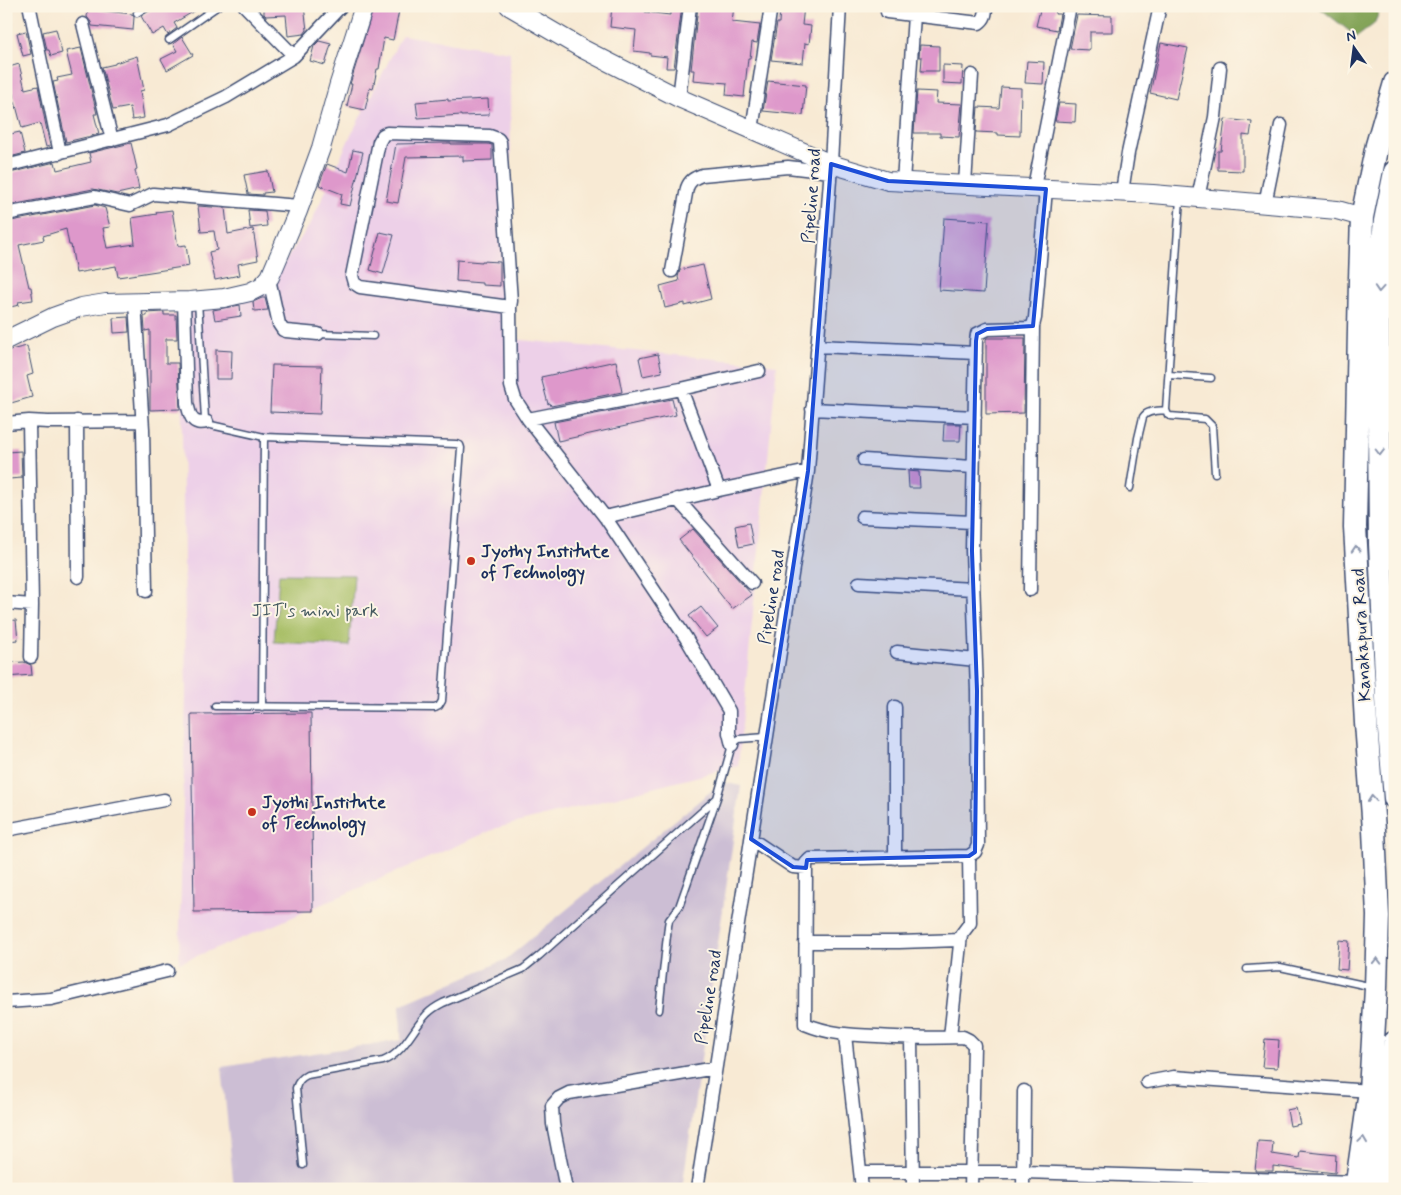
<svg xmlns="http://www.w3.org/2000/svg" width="1401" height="1195" font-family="Mynerve,sans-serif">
	<rect width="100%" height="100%" fill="#fcf5e5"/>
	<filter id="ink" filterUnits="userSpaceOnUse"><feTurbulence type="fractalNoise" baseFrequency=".02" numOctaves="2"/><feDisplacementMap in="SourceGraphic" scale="10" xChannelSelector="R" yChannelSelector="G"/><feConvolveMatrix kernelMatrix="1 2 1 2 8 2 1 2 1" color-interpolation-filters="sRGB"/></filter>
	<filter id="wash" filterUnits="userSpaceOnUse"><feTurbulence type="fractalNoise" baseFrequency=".0096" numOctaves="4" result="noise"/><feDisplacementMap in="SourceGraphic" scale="20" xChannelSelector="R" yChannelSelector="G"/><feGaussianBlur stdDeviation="1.12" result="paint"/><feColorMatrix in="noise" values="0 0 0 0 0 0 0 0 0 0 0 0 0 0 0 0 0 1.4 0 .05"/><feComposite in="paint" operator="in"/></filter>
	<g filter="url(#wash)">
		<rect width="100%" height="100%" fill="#f8ead4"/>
		<path fill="#edd0e8" d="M 402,35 L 510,52 L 512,339 L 777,365 L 738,766 L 497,828 L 272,926 L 179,963 L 186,693 L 182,430 L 181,305 L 265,291 L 311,223 L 349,139 Z"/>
		<path fill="#ccbed4" d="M 722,782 L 741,786 L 682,1189 L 234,1189 L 222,1067 L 401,1040 L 400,1005 L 505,960 Z"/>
		<path fill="#a6bd63" stroke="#607660" d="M 279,574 L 354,575 L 349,646 L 274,642 Z"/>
		<path fill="#84a459" stroke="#506a5c" d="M 1317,6 L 1382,6 L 1374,24 L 1357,37 Z
			M 1395,289 L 1395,453 L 1392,314 Z"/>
		<g id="blocks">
			<path fill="#de98cb" d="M 153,6 L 203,6 L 174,23 L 177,28 L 168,35 L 164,28 L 152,35 L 141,16 L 151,10 Z
				M 264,6 L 304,6 L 307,30 L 304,34 L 288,36 L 286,15 L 266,16 L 264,14 Z
				M 374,6 L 400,6 L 393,40 L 384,38 L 379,69 L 377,69 L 373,89 L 370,88 L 365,110 L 347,106 L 352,84 L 350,84 Z
				M 612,6 L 645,6 L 645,12 L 670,15 L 670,6 L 682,6 L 674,68 L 666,68 L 667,57 L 650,55 L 650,53 L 634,51 L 636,30 L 610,27 Z
				M 698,6 L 734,6 L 732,22 L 760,25 L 757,43 L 752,42 L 750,58 L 748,58 L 744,97 L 726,95 L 727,83 L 693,80 L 694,70 L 691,70 Z
				M 780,6 L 804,6 L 802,25 L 811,26 L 809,44 L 805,43 L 803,63 L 771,60 L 777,23 L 779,23 Z
				M 1041,6 L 1057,6 L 1055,14 L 1060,14 L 1057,30 L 1036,26 Z
				M 88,9 L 132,14 L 134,17 L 133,30 L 92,26 L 91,22 L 87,17 Z
				M 1077,15 L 1112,16 L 1112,32 L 1090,32 L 1090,50 L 1070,49 Z
				M 56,29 L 62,53 L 51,56 L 49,50 L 47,50 L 43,32 Z
				M 26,31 L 31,54 L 23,56 L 17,33 Z
				M 182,37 L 193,55 L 167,70 L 161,59 L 177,51 L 173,44 Z
				M 319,41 L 331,44 L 325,65 L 310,61 L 314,46 Z
				M 1161,43 L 1188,48 L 1176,99 L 1150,93 Z
				M 920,45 L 939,46 L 939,71 L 921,71 L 922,57 L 919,57 Z
				M 81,48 L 97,114 L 94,114 L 99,134 L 66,142 L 53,82 L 58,81 L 57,78 L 72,75 L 66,51 Z
				M 137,56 L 144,90 L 140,91 L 144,118 L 132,120 L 130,107 L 113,110 L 102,67 L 115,64 L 115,63 Z
				M 1027,61 L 1044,62 L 1043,84 L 1025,83 Z
				M 19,64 L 25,89 L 38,86 L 50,146 L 46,147 L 40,123 L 22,128 L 6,68 Z
				M 943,65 L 963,66 L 962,84 L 943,83 Z
				M 768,81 L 806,85 L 803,115 L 763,111 Z
				M 1001,87 L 1021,88 L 1020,136 L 998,135 L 998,133 L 976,132 L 978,107 L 999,108 Z
				M 917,91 L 937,92 L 936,103 L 962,104 L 959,137 L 940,136 L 940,133 L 914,133 Z
				M 448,99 L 448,101 L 488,99 L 489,115 L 461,116 L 461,115 L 418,118 L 416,102 Z
				M 1059,103 L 1076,104 L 1075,122 L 1055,121 Z
				M 1225,119 L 1252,122 L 1250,136 L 1243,135 L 1243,171 L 1218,170 L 1218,151 L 1221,151 Z
				M 20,132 L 25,153 L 6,158 L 6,135 Z
				M 131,143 L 137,169 L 135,170 L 139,189 L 117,194 L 93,189 L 6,206 L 6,174 L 55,162 L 57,170 L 91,162 L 89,153 Z
				M 444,143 L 451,143 L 451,144 L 488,144 L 492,145 L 492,160 L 463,161 L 463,156 L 406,157 L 398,203 L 386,201 L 396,144 Z
				M 353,150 L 363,152 L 350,206 L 340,204 L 342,194 L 319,185 L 327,164 L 348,172 Z
				M 268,171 L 272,192 L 263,193 L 263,195 L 248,194 L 244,175 Z
				M 95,205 L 105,208 L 110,227 L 103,228 L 107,248 L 135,244 L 132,218 L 157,214 L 156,212 L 172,210 L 178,246 L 186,245 L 189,266 L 118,277 L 116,266 L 76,273 L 71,245 L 69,245 L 66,229 L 43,236 L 44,240 L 19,245 L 29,287 L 31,287 L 33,300 L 18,302 L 19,305 L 6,308 L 6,290 L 10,290 L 6,275 L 6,222 Z
				M 198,206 L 225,208 L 228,234 L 253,229 L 258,260 L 238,264 L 240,275 L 215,280 L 209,252 L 217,250 L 214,231 L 201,232 Z
				M 248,210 L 265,211 L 267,226 L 250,228 Z
				M 944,218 L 989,221 L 984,293 L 939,290 Z
				M 380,232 L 394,235 L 383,274 L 370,270 Z
				M 457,260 L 482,262 L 482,261 L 500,262 L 500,286 L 482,285 L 482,283 L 456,281 Z
				M 703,265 L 711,299 L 685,306 L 685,303 L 665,308 L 660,286 L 679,281 L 678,277 L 680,270 Z
				M 262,298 L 265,298 L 268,310 L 254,311 L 253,302 Z
				M 240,305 L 241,316 L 215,320 L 213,310 Z
				M 164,312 L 164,315 L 176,315 L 177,339 L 166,339 L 166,363 L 178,363 L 180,409 L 150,410 L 150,330 L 145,331 L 144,316 L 147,316 L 147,313 Z
				M 128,317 L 129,332 L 114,333 L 113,318 Z
				M 987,338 L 1025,338 L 1024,413 L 986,414 L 986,339 Z
				M 27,346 L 33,374 L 27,376 L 32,397 L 11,403 L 6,383 L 6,351 Z
				M 216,350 L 232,351 L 231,379 L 216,379 Z
				M 658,354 L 662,372 L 643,376 L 639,358 Z
				M 616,361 L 622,392 L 551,406 L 550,403 L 548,404 L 541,377 Z
				M 272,365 L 322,366 L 320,414 L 270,412 Z
				M 672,399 L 676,415 L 558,441 L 554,422 Z
				M 944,424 L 961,424 L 960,441 L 943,441 Z
				M 21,451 L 22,478 L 9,479 L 7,452 Z
				M 908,471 L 919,472 L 920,488 L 909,488 Z
				M 749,523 L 753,544 L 739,547 L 735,526 Z
				M 693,529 L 752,595 L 732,609 L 717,590 L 718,589 L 679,540 Z
				M 701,607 L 718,628 L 706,637 L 689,616 Z
				M 16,620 L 18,640 L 6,641 L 6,621 Z
				M 24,662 L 31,665 L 32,675 L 6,677 L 6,663 Z
				M 311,713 L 313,911 L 194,912 L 191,714 Z
				M 1339,940 L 1349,941 L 1347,970 L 1337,969 Z
				M 1265,1039 L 1279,1040 L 1277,1068 L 1262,1067 Z
				M 1296,1108 L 1300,1124 L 1290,1126 L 1287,1110 Z
				M 1258,1141 L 1273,1142 L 1272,1154 L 1299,1158 L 1300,1151 L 1336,1155 L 1335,1173 L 1318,1171 L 1318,1172 L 1273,1166 L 1273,1171 L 1255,1171 Z"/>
		</g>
	</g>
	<g filter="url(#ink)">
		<use href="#blocks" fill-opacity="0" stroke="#3c4b70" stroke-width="1"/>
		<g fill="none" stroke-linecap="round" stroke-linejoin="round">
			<g stroke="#3c4b70" stroke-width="9">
				<path id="lane" d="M 137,13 L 148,6
					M 169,40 L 218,6
					M 1180,198 L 1166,410 L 1168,415 L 1170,416 L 1205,419 L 1212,426 L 1215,473
					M 198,301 L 205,419 L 207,422 L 211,425 L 264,437 L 456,444 L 460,445 L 461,448 L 442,701 L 439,706 L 435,708 L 215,706
					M 318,334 L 373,336
					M 1169,375 L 1211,378
					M 1130,488 L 1138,438 L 1143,417 C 1147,410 1158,411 1166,410
					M 262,707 L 264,437
					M 1247,969 L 1280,967 L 1373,987
					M 659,1010 L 668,926 L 669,920 L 679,907 L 717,798 L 732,745 L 739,739 L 766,737
					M 303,1165 L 296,1088 C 298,1081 301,1078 307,1075 L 383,1061 C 404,1053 412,1030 427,1014 C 431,1010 437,1006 443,1003 L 523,969 L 539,956 L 717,798"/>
			</g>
			<g stroke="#3c4b70" stroke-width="15">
				<path id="street" d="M 245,6 L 294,56
					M 30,9 L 60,153
					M 887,12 L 979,23 C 985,19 986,14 986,6
					M 83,24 L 112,140
					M 679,98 L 690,6
					M 752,130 L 771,6
					M 6,166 L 168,125 L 226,97 L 294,56 L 341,6
					M 903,182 L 914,15
					M 965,184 L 972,75
					M 1034,187 L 1070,6
					M 1122,192 L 1128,153 L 1160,6
					M 1198,198 L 1215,117 L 1220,68
					M 1265,204 L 1281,125
					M 6,214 L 95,197 L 130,205 L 153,194 L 299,206
					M 672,271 L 687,188 C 690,180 694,178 702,175 L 788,167 L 830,172
					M 269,279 L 279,324 L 283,330 L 286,331 L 318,334
					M 184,301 L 187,403 C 190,415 191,426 207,422
					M 135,302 L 143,429 L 146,591
					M 510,307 L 360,287 L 354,283 L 352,276 L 379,142 L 383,135 L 387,133 L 490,136 L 498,139 L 500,142 L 511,301 L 510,307 L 511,386 L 515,399 L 528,419 L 605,517 L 686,638 L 729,711 L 729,733 L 732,745
					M 817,346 L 976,353
					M 681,389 L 719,490
					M 812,409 L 975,417
					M 528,419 L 681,389 L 759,371
					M 29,421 L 32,605 L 31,657
					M 77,421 L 78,577
					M 6,423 L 29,421 L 48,422 L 142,421
					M 864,460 L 973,467
					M 677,499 L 752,583
					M 605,517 L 719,490 L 808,471
					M 862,517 L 972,522
					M 859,583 L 973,589
					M 1030,590 L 1033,326
					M 6,603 L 32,605
					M 897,652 L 976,660
					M 6,830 L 164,800
					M 751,839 L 793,867 L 806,868
					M 895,858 L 895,707
					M 805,942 L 899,942 L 960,940
					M 6,1002 L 51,999 L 167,971
					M 845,1035 L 862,1189
					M 950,1037 L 961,935 L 970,923 L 969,856
					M 911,1038 L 913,1189
					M 1147,1082 L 1174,1077 L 1370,1091
					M 861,1172 L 1023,1172 L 1357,1182
					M 566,1189 L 553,1124 L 552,1106 L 559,1098 L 569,1093 L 715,1068
					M 697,1189 L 808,471 L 830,180 L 840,6
					M 971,1189 L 974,1045 L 969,1040 L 963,1037 C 934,1038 906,1038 877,1036 C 851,1035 829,1034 805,1024 L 806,868 L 806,863 L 810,859 L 969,856 L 975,852 L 978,845 L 977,691 L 972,551 L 976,341 L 977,334 L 987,329 L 1028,328 L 1033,326 L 1035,318 L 1046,189
					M 1023,1189 L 1024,1091"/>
			</g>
			<g stroke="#3c4b70" stroke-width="20">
				<path id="secondary" d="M 509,6 L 581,48 L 679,98 L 831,164 L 888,181 L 1153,194 L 1337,210 L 1362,217
					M 6,340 L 53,317 L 81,307 L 106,303 L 190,301 L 224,298 L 250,292 L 262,286 L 270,277 L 298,211 L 321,148 L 339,84 L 364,6"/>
			</g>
			<g stroke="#3c4b70" stroke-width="25">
				<path id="highway" d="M 1395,172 L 1385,221 L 1378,293 L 1380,544 L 1388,719 L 1395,798
					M 1356,1189 L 1370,1091 L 1376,988 L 1378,916 L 1374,830 L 1366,723 L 1355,527 L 1360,280 L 1362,217 L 1377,145 L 1395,83
					M 1377,1189 L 1391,1093 L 1395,1042"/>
			</g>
			<use href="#lane" stroke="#fff" stroke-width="6"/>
			<use href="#street" stroke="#fff" stroke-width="12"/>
			<use href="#secondary" stroke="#fff" stroke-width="18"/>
			<use href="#highway" stroke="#fff" stroke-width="22"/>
		</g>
		<defs><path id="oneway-chevron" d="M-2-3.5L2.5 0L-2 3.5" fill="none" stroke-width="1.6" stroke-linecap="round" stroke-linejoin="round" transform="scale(1.25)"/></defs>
		<g stroke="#8d97ae">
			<use href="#oneway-chevron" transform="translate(1379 289) rotate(94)"/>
			<use href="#oneway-chevron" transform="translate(1380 452) rotate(90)"/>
			<use href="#oneway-chevron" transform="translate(1356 549) rotate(-93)"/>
			<use href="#oneway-chevron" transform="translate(1372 799) rotate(-95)"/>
			<use href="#oneway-chevron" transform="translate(1377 961) rotate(-89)"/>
			<use href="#oneway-chevron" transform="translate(1363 1140) rotate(-82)"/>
		</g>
	</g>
	<path fill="#1d4ed8" fill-opacity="0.2" stroke="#1d4ed8" stroke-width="4" stroke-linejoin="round" d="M 831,164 L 888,181 L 1046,189 L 1033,326 L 987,329 L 977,334 L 976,341 L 972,551 L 977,691 L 975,852 L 969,856 L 807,860 L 806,868 L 793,867 L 751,839 L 808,471 Z"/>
	<g fill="#c8321e" stroke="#fcf5e5" stroke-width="2">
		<circle cx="471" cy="561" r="5"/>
		<circle cx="252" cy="812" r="5"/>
	</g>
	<g text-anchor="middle" stroke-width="4" stroke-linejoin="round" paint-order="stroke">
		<g font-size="18" fill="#1b2f5e" stroke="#fcf5e5">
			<text transform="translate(811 196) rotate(-86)" y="6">Pipeline road</text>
			<text transform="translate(771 597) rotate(-81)" y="6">Pipeline road</text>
			<text transform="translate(1361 635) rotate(-93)" y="6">Kanakapura Road</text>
			<text transform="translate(708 997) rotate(-81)" y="6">Pipeline road</text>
		</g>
		<g font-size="18" font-weight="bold" fill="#1b2f5e" stroke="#fcf5e5" text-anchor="start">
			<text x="481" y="557">Jyothy Institute<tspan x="481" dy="21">of Technology</tspan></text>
			<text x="262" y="808">Jyothi Institute<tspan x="262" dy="21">of Technology</tspan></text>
		</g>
		<g font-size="18" fill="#455a60" stroke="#fcf5e5">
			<text x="315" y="616">JIT's mini park</text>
		</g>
	</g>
	<rect width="1401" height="1195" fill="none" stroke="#fcf5e5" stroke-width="25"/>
	<g transform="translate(1354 48) rotate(346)" stroke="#fcf5e5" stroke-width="4" paint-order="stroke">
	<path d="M0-4L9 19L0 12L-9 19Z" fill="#1b2f5e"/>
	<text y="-8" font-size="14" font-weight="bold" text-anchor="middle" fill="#1b2f5e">N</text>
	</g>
</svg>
